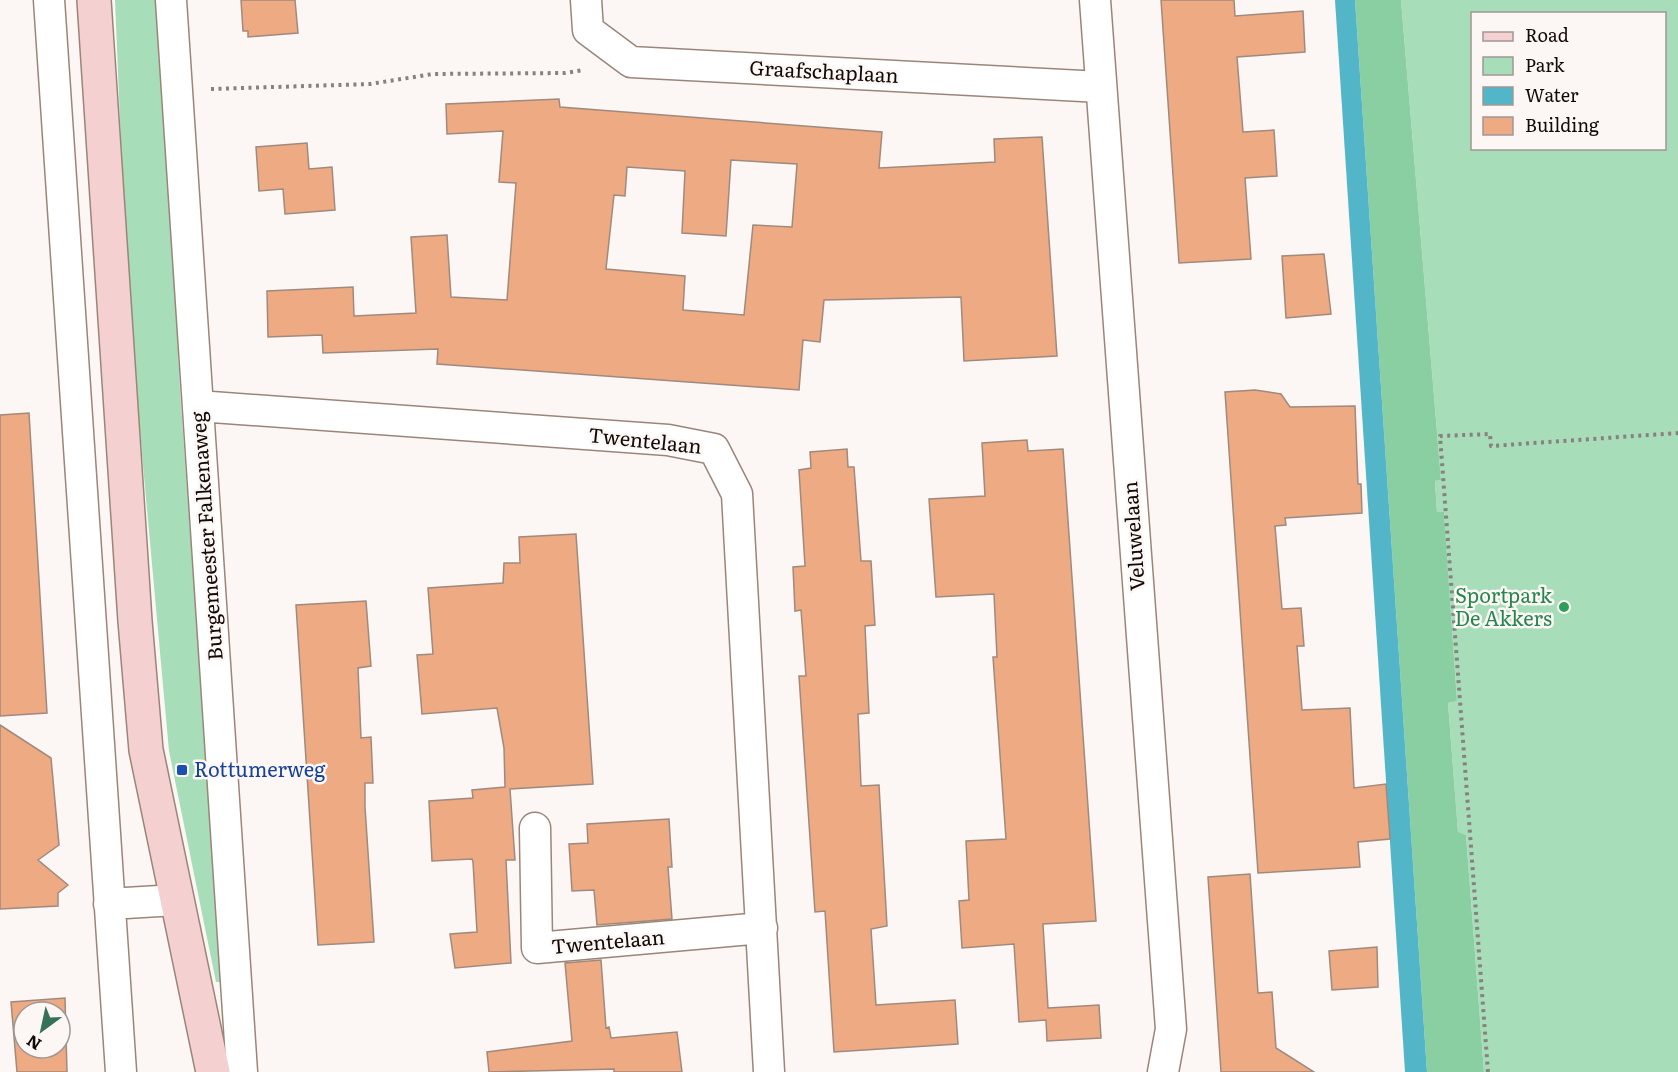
<svg xmlns="http://www.w3.org/2000/svg" width="1678" height="1072" font-family="Literata,serif">
	<rect width="100%" height="100%" fill="#fcf7f5"/>
	<path fill="#a7deb9" fill-rule="evenodd" d="M 115,0 L 161,0 L 180,390 L 222,982 L 216,982 L 169,751 L 136,388 L 122,169 Z
		M 1401,0 L 1678,0 L 1678,1072 L 1484,1072 L 1466,835 L 1458,833 L 1448,703 L 1457,701 L 1444,512 L 1437,512 L 1435,481 L 1441,480 ZM 1472,14 L 1664,14 L 1664,148 L 1472,148 Z"/>
	<path fill="#89cfa2" d="M 1355,0 L 1401,0 L 1441,480 L 1435,481 L 1437,512 L 1444,512 L 1457,701 L 1448,703 L 1458,832 L 1466,835 L 1484,1072 L 1427,1072 Z"/>
	<path fill="#53b6c8" d="M 1335,0 L 1355,0 L 1427,1072 L 1405,1072 Z"/>
	<path fill="#edaa83" stroke="#a08a7d" stroke-width="1.5" fill-rule="evenodd" d="M 241,0 L 295,0 L 298,33 L 248,37 L 248,31 L 243,31 Z
		M 1161,0 L 1234,0 L 1235,16 L 1303,11 L 1305,52 L 1237,57 L 1243,132 L 1274,130 L 1277,176 L 1245,178 L 1251,259 L 1179,263 Z
		M 559,99 L 560,107 L 882,132 L 879,168 L 995,162 L 994,139 L 1042,137 L 1057,356 L 964,361 L 961,297 L 824,300 L 820,342 L 803,340 L 799,390 L 437,364 L 438,349 L 323,353 L 322,335 L 268,337 L 267,291 L 353,287 L 354,316 L 416,313 L 411,237 L 447,235 L 451,297 L 507,300 L 516,183 L 499,182 L 503,131 L 447,134 L 446,104 ZM 731,160 L 797,164 L 792,227 L 753,225 L 744,315 L 683,310 L 685,276 L 606,269 L 614,195 L 625,196 L 627,167 L 685,171 L 682,233 L 726,236 Z
		M 307,143 L 309,169 L 332,167 L 335,210 L 285,214 L 283,189 L 259,191 L 256,147 Z
		M 1324,254 L 1331,314 L 1286,318 L 1282,256 Z
		M 1255,390 L 1281,394 L 1290,407 L 1355,406 L 1358,484 L 1361,484 L 1362,513 L 1285,518 L 1286,525 L 1275,526 L 1282,609 L 1301,608 L 1304,646 L 1297,646 L 1302,710 L 1350,708 L 1354,788 L 1386,784 L 1390,839 L 1358,842 L 1360,867 L 1258,873 L 1225,392 Z
		M 29,413 L 47,713 L 0,716 L 0,415 Z
		M 1027,440 L 1028,451 L 1063,449 L 1096,921 L 1043,924 L 1048,1008 L 1099,1005 L 1101,1038 L 1047,1041 L 1046,1020 L 1019,1022 L 1014,944 L 962,948 L 959,901 L 969,900 L 966,841 L 1006,839 L 993,657 L 997,657 L 994,594 L 936,597 L 929,499 L 985,496 L 982,443 Z
		M 847,449 L 848,467 L 854,467 L 861,561 L 871,561 L 875,625 L 865,626 L 869,713 L 858,714 L 861,786 L 879,785 L 887,926 L 871,929 L 876,1005 L 955,1000 L 958,1044 L 834,1052 L 825,911 L 815,912 L 799,676 L 806,676 L 801,610 L 795,611 L 793,567 L 805,566 L 799,470 L 811,468 L 810,452 Z
		M 576,534 L 593,784 L 510,789 L 515,860 L 506,860 L 511,963 L 455,968 L 450,934 L 477,932 L 473,862 L 472,859 L 432,861 L 429,801 L 473,798 L 472,790 L 505,787 L 504,748 L 497,708 L 422,714 L 417,655 L 433,654 L 428,588 L 503,583 L 504,563 L 520,563 L 519,537 Z
		M 366,601 L 371,666 L 358,668 L 361,738 L 371,737 L 373,783 L 365,783 L 365,807 L 374,942 L 318,945 L 296,605 Z
		M 0,725 L 51,758 L 59,845 L 38,860 L 68,885 L 58,893 L 58,906 L 0,909 Z
		M 669,819 L 672,867 L 668,867 L 672,919 L 597,925 L 594,890 L 572,891 L 569,844 L 588,843 L 587,824 Z
		M 1250,874 L 1258,993 L 1272,992 L 1276,1048 L 1314,1072 L 1221,1072 L 1208,877 Z
		M 1377,947 L 1378,987 L 1332,990 L 1329,951 Z
		M 601,960 L 606,1028 L 609,1027 L 611,1038 L 677,1032 L 682,1072 L 614,1072 L 614,1069 L 489,1072 L 487,1052 L 572,1041 L 565,963 Z
		M 65,998 L 67,1072 L 17,1072 L 11,1002 ZM 24,1012 L 60,1012 L 60,1048 L 24,1048 Z"/>
	<g fill="none" stroke-linecap="round" stroke-linejoin="round">
		<g stroke="#9b8579" stroke-width="33">
			<path id="street" d="M 49,0 L 121,1072
				M 171,0 L 242,1072
				M 586,0 L 588,30 L 631,62 L 1101,87
				M 1095,0 L 1171,1029 L 1163,1072
				M 198,406 L 668,440 L 714,449 L 737,494 L 769,1072
				M 535,828 L 537,948 L 762,928
				M 109,904 L 176,900"/>
		</g>
		<g stroke="#9b8579" stroke-width="36">
			<path id="secondary" d="M 94,0 L 135,621 L 146,750 L 213,1072"/>
		</g>
		<path stroke="#88817e" stroke-width="4" stroke-dasharray="3 4.5" stroke-linecap="butt" d="M 211,89 L 370,84 L 433,74 L 565,73 L 583,70
			M 1488,1072 L 1440,436 L 1490,434 L 1491,446 L 1678,433"/>
		<use href="#street" stroke="#fff" stroke-width="30"/>
		<use href="#secondary" stroke="#f4d0d1" stroke-width="33"/>
	</g>
	<circle fill="#2e9e5b" stroke="#fcf7f5" stroke-width="2" cx="1564" cy="607" r="6"/>
	<rect fill="#1a4fb4" stroke="#fcf7f5" stroke-width="2" x="176" y="764" width="12" height="12" rx="3"/>
	<g text-anchor="middle" stroke-width="5" stroke-linejoin="round" paint-order="stroke">
		<g font-size="20" fill="#120a06" stroke="#fcf7f5">
			<text transform="translate(824 72) rotate(3)" y="7">Graafschaplaan</text>
			<text transform="translate(645 441) rotate(6)" y="7">Twentelaan</text>
			<text transform="translate(207 536) rotate(-94)" y="7">Burgemeester Falkenaweg</text>
			<text transform="translate(1134 536) rotate(-94)" y="7">Veluwelaan</text>
			<text transform="translate(608 942) rotate(-5)" y="7">Twentelaan</text>
		</g>
		<g font-size="20" fill="#27864d" stroke="#fcf7f5" text-anchor="end">
			<text x="1552" y="603">Sportpark<tspan x="1552" dy="23">De Akkers</tspan></text>
		</g>
		<g font-size="20" fill="#164399" stroke="#fcf7f5" text-anchor="start">
			<text x="194" y="777">Rottumerweg</text>
		</g>
	</g>
	<rect x="1471" y="12" width="195" height="138" fill="#fcf7f5" stroke="#9e9895" stroke-width="1.5"/>
	<rect x="1483" y="32" width="30" height="9" fill="#f4d0d1" stroke="#9e9895" stroke-width="1.5"/>
	<text x="1525" y="42" font-size="18" fill="#120a06">Road</text>
	<rect x="1483" y="57" width="30" height="18" fill="#a7deb9" stroke="#9e9895" stroke-width="1.5"/>
	<text x="1525" y="72" font-size="18" fill="#120a06">Park</text>
	<rect x="1483" y="87" width="30" height="18" fill="#53b6c8" stroke="#9e9895" stroke-width="1.5"/>
	<text x="1525" y="102" font-size="18" fill="#120a06">Water</text>
	<rect x="1483" y="117" width="30" height="18" fill="#edaa83" stroke="#9e9895" stroke-width="1.5"/>
	<text x="1525" y="132" font-size="18" fill="#120a06">Building</text>
	<g transform="translate(42 1030) rotate(213)"><circle r="28" fill="#fcf7f5" stroke="#9e9895" stroke-width="1.5"/>
	<path d="M0-4.5L10 22L0 15L-10 22Z" fill="#36715a"/>
	<text y="-9" font-size="16" font-weight="bold" text-anchor="middle" fill="#120a06">N</text>
	</g>
</svg>
